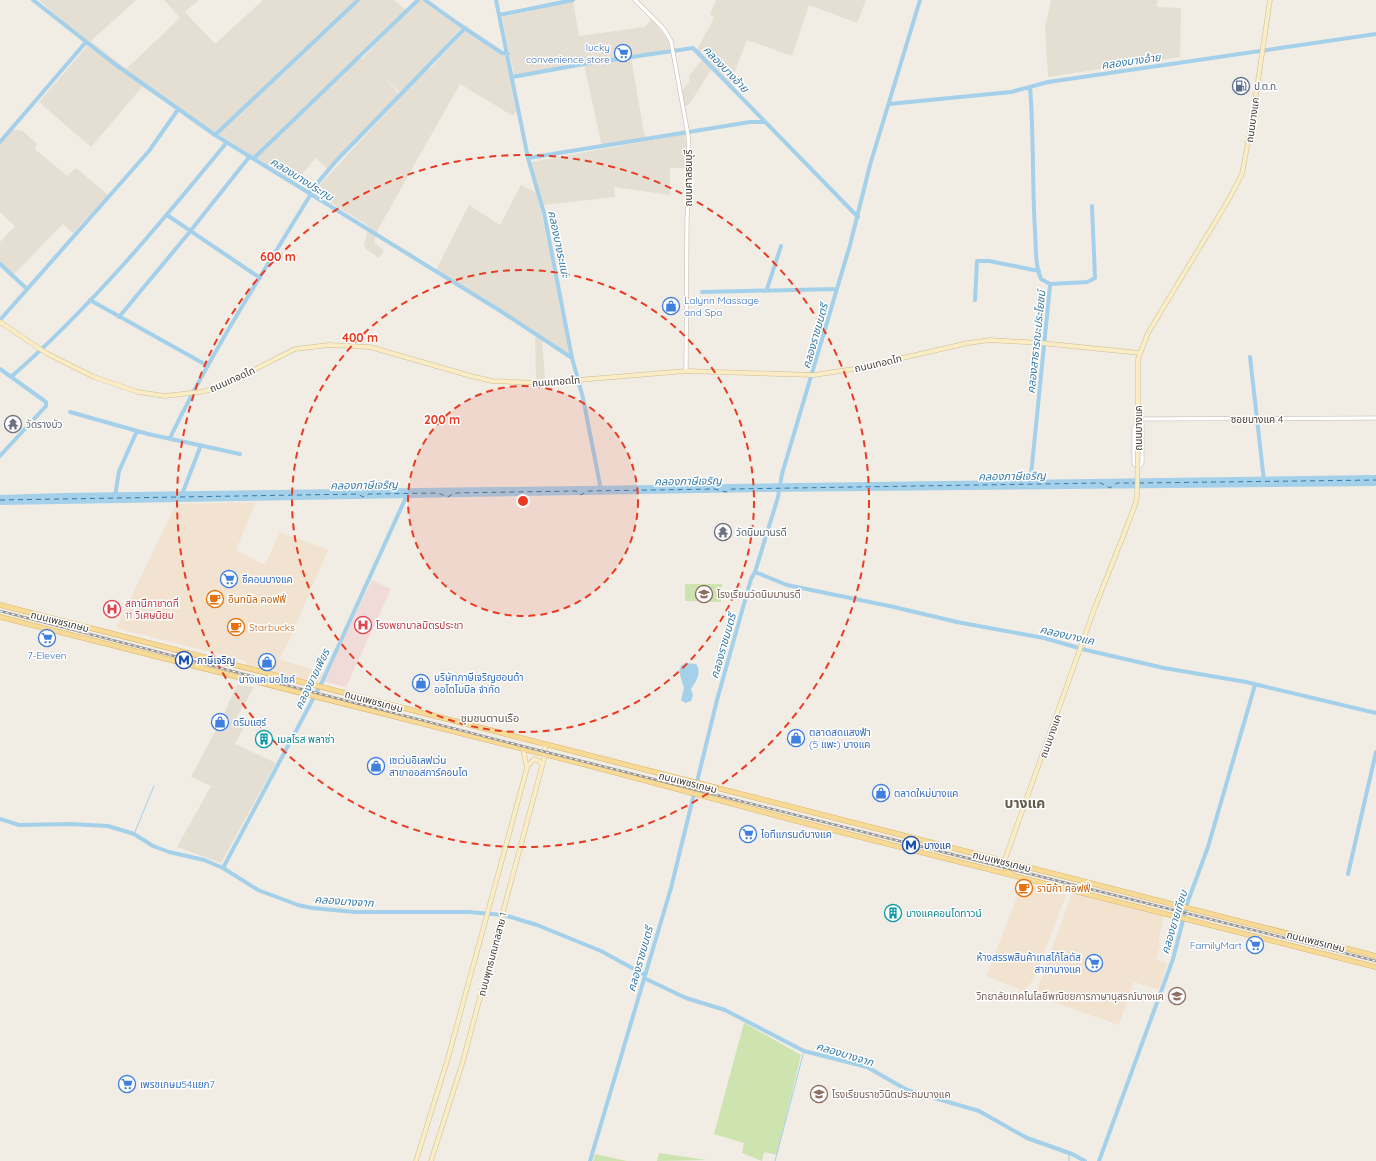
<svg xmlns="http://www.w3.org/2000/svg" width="1376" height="1161" font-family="Quicksand,'Noto Sans Thai',sans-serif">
	<rect width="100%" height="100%" fill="#f1ede5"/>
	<path fill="#e5ded3" d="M 39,0 L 136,0 L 91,41 L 126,69 L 180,18 L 164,0 L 199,0 L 185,12 L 215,44 L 263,0 L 356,0 L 335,22 L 359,0 L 394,0 L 406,10 L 360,57 L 362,59 L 418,0 L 425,0 L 461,28 L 425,67 L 430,69 L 466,30 L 507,57 L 518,109 L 513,116 L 460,84 L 377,231 L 374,243 L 384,250 L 379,258 L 366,249 L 364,244 L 369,226 L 313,192 L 424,72 L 421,71 L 400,92 L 379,74 L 399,93 L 327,169 L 316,158 L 295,182 L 142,87 L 91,147 L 39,102 L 88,45 Z
		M 716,0 L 866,0 L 857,23 L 809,5 L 792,56 L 747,40 L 730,84 L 713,67 L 690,103 L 684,108 L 681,91 L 689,82 L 689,76 L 703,58 L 696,51 L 714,18 L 710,14 Z
		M 1051,0 L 1158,0 L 1157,7 L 1181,8 L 1180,57 L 1048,77 L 1045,28 Z
		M 573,1 L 579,36 L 645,27 L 652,19 L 668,41 L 670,51 L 631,57 L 645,139 L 602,147 L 584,64 L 514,75 L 502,17 Z
		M 10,129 L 23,131 L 37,144 L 35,149 L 67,176 L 76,168 L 108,195 L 73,233 L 63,224 L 13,275 L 0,264 L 0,242 L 15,226 L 0,212 L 0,141 Z
		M 685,134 L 687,168 L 670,168 L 670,195 L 614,187 L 615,197 L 543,205 L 531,162 Z
		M 521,185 L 537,193 L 571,357 L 542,338 L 545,381 L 536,381 L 535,331 L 436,270 L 469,205 L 500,225 Z
		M 237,685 L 254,687 L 235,721 L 244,727 L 235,744 L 276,763 L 221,863 L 177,847 L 211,786 L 191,777 L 220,722 Z"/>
	<path fill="#f2e3d1" d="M 256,502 L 236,550 L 262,564 L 266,563 L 280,532 L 328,550 L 287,645 L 279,659 L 324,673 L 318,684 L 246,665 L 246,661 L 116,628 L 176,504 Z
		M 1023,882 L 1066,895 L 1034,979 L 1024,991 L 986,976 Z
		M 1072,893 L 1164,916 L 1158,942 L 1161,943 L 1156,960 L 1167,963 L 1159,990 L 1134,982 L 1119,1025 L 1035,996 Z"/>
	<path fill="#f1dbd8" d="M 372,580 L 391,589 L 346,687 L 323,681 Z"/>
	<path fill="#cde3b0" d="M 685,584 L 722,584 L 721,602 L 685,601 Z
		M 744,1023 L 801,1055 L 777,1155 L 764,1152 L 762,1161 L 742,1153 L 744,1143 L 714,1134 Z
		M 659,1153 L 707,1160 L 657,1161 Z
		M 595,1154 L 627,1161 L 593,1161 Z"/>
	<path fill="#a4d0ea" d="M 1376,475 L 1376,486 L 762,492 L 0,505 L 0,495 L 62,493 Z
		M 685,663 L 696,664 C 702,672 696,682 691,689 L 693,695 L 691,701 L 685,703 L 681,700 L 684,688 L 679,671 L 681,666 Z"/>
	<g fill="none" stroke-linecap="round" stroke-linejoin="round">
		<path stroke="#a4d0ea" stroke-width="1" d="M 134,834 L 154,786
			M 775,1161 L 804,1051
			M 1069,1161 L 1069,1153"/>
		<path stroke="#a4d0ea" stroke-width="4" d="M 33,0 L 112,62 L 215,135 L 502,312 L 572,358
			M 425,0 L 457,23 L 502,53 L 508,54
			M 496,0 L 528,158 L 544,213 L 572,358 L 583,398 L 601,490
			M 499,15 L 573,0
			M 512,77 L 584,64 L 693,48 L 858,217
			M 1030,87 C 1034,135 1032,183 1035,231 C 1036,247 1035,265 1041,279 L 1050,284 L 1050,286 L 1030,485
			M 889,104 L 1011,92 L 1048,82 L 1376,34
			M 215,135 L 358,0
			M 0,142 L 86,42
			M 254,158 L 418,0
			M 528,158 L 750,122 L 764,122
			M 309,193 L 336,161 L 465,28
			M 167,215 L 260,278
			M 0,264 L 27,289
			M 1050,284 L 1087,282 L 1095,278 L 1092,206
			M 767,289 L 781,246
			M 702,292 L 836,289
			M 90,300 L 208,366
			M 975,300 L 977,261 L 989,261 L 1039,271
			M 119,317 L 188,234 L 250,156
			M 0,320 L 149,151 L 177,111
			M 1250,357 L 1264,481
			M 0,369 L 46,402 L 46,406 L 0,456
			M 11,377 C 91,307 160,224 227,142
			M 70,412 L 148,434 L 240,454
			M 170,438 C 211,353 262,274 311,194
			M 115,497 L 119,471 L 137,431
			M 181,497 L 201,445
			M 755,572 L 787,585 L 894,607 L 957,622 L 1044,638 L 1086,650 L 1164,668 L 1246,682 L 1376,713
			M 0,819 L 19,825 L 70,824 L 108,826 L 134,834 L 153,846 L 169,852 L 204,860 L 223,868 L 258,890 L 298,905 L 312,908 L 355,912 L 468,912 L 504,915 L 537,925 L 601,951 L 645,975
			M 223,868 L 322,682 L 407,495
			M 1348,874 L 1376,752
			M 644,978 L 686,998 L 725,1010 L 804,1051 L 867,1067 L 907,1090 L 979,1111 L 1027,1138 L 1072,1154 L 1085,1161
			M 590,1161 L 671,888 L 717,700 L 751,579 L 755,572 L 778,497 L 782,474 L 850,245 L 870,165 L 920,0
			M 1099,1161 L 1173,959 L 1188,901 L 1208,847 L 1255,685"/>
		<path stroke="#367ba6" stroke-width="1" stroke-dasharray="5 4" stroke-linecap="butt" d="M 1139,483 L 1376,480
			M 0,500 L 358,494 L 363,497 L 369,494 L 438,493 L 448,497 L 454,493 L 576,491 L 581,495 L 587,491 L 715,489 L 726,492 L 732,489 L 1101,483 L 1110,488 L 1117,483 L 1136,483"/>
		<g stroke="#bfb7ab" stroke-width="4.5">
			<path id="tertiary" d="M 635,0 L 663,28 L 671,41 L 688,135 L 690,165 L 687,219 L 686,371
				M 1138,419 L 1376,418
				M 1138,419 L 1142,425 L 1142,463 L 1140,466 L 1135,465 L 1134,463 L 1134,429 Z"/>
		</g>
		<g stroke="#cebe97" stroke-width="5">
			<path id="secondary" d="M 0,322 L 46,353 L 94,377 L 138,392 L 165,396 L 200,392 L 218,388 L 295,349 L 329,345 L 370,347 L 471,376 L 492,381 L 542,383 L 686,371 L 814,375 L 854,369 L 968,343 L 990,340 L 1041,343 L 1140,353
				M 1138,431 L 1138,359 L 1148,333 L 1229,199 L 1242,174 L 1252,121 L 1270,0
				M 527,767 L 534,759 L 539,761 L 542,766
				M 1004,862 L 1095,607 L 1124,534
				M 416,1161 L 448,1058 L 527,768 L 523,749
				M 431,1161 L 463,1061 L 545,755 L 545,745"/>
		</g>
		<g stroke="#dbb569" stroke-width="5.5">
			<path id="primary" d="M 0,605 L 1376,956
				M 0,617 L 587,765 L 797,821 L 1376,967
				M 1004,862 L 1006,869 L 1012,874"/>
		</g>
		<use href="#tertiary" stroke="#fff" stroke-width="3.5"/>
		<use href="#secondary" stroke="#faecc5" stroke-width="4"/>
		<use href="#primary" stroke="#f7d998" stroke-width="4.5"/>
		<g stroke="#949494" stroke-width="2.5">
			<path id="rail" d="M 0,611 L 518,745 L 1376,961"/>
		</g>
		<use href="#rail" stroke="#fff" stroke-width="1" stroke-dasharray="3" stroke-linecap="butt"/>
		<g stroke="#cebe97" stroke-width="5" stroke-linecap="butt">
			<path id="secondary-bridge" d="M 1124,534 L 1135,505 L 1137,497 L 1138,431"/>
		</g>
		<use href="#secondary-bridge" stroke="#faecc5" stroke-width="4"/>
	</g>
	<circle cx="523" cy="501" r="115" fill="#eb3a22" fill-opacity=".12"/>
	<g fill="none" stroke="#eb3a22" stroke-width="2" stroke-dasharray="7 5">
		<circle cx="523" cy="501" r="115"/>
		<circle cx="523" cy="501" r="231"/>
		<circle cx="523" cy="501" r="346"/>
	</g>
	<defs>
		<g id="supermarket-ring" transform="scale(0.9)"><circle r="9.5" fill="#fff" stroke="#3f7fe0" stroke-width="1.5"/><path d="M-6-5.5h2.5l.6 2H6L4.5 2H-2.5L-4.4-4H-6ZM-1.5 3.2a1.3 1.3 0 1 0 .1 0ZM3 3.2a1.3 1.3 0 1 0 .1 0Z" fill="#3f7fe0"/></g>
		<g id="fuel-ring" transform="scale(0.9)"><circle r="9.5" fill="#fff" stroke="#5c6f8a" stroke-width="1.5"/><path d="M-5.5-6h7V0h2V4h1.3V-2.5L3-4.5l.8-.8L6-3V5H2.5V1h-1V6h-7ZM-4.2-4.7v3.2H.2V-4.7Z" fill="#5c6f8a"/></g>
		<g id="shop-ring" transform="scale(0.9)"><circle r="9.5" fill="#fff" stroke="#3f7fe0" stroke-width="1.5"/><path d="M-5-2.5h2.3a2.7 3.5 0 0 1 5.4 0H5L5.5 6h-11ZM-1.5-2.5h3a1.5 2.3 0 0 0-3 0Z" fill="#3f7fe0"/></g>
		<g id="temple-ring" transform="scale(0.9)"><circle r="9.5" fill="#fff" stroke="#6b7280" stroke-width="1.5"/><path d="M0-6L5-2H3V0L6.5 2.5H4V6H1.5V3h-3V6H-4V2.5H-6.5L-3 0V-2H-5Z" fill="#6b7280"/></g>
		<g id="school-ring" transform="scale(0.9)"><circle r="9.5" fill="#fff" stroke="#8d6e63" stroke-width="1.5"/><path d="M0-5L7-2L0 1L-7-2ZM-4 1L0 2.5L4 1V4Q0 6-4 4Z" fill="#8d6e63"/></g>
		<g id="cafe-ring" transform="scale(0.9)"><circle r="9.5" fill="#fff" stroke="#e8710a" stroke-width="1.5"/><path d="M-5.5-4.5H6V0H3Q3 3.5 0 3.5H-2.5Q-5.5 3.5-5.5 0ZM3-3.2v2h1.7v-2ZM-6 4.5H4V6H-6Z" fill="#e8710a"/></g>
		<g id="hospital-ring" transform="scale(0.9)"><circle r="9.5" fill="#fff" stroke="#e0444e" stroke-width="1.5"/><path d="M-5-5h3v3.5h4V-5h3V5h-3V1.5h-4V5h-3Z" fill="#e0444e"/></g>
		<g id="metro-ring" transform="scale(0.9)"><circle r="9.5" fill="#fff" stroke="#1a4fb4" stroke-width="1.5"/><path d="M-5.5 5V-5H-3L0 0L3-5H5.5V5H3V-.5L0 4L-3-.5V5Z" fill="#1a4fb4"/></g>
		<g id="building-ring" transform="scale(0.9)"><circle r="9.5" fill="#fff" stroke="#0f9aa8" stroke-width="1.5"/><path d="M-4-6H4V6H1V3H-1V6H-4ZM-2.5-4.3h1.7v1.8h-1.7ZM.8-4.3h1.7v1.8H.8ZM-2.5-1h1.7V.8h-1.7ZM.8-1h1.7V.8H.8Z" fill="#0f9aa8"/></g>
		<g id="university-ring" transform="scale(0.9)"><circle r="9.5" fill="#fff" stroke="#8d6e63" stroke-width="1.5"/><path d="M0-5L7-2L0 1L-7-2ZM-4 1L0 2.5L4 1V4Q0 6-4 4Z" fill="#8d6e63"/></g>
	</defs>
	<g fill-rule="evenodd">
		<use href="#supermarket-ring" x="623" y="53"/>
		<use href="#fuel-ring" x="1241" y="86"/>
		<use href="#shop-ring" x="671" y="306"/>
		<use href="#temple-ring" x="13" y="424"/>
		<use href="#temple-ring" x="723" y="532"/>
		<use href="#supermarket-ring" x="229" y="579"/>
		<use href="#school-ring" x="704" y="594"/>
		<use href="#cafe-ring" x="215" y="599"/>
		<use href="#hospital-ring" x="112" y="609"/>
		<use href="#hospital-ring" x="363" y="625"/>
		<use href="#cafe-ring" x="236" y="627"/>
		<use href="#supermarket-ring" x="47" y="638"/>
		<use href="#metro-ring" x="184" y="660"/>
		<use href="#shop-ring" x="267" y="662"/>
		<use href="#shop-ring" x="421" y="683"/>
		<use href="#shop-ring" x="220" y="722"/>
		<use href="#shop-ring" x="796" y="738"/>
		<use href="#building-ring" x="264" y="739"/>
		<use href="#shop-ring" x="376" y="766"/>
		<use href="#shop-ring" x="881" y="793"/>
		<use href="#supermarket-ring" x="748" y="834"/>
		<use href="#metro-ring" x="911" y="845"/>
		<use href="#cafe-ring" x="1024" y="888"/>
		<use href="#building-ring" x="893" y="913"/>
		<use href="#supermarket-ring" x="1255" y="945"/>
		<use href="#supermarket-ring" x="1094" y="963"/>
		<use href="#university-ring" x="1177" y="996"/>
		<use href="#supermarket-ring" x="127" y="1084"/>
		<use href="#school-ring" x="819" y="1094"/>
	</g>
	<g text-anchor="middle" stroke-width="3" stroke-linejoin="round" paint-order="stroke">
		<g font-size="10" fill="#366cbe" stroke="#fff" text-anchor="start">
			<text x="610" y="51" text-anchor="end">lucky<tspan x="610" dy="12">convenience store</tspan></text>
			<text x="684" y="304">Lalynn Massage<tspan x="684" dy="12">and Spa</tspan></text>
			<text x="242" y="583">ซีคอนบางแค</text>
			<text x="47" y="659" text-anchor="middle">7-Eleven</text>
			<text x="434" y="681">บริษัทภาษีเจริญฮอนด้า<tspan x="434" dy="12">ออโตโมบิล จำกัด</tspan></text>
			<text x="267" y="683" text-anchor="middle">บางแค มอไซค์</text>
			<text x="233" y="726">ดรีมแฮร์</text>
			<text x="809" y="736">ตลาดสดแสงฟ้า<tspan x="809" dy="12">(5 แพะ) บางแค</tspan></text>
			<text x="389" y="764">เซเว่นอิเลฟเว่น<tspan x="389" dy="12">สาขาออสการ์คอนโด</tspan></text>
			<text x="894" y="797">ตลาดใหม่บางแค</text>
			<text x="761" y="838">ไอทีแกรนด์บางแค</text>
			<text x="1242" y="949" text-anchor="end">FamilyMart</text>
			<text x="1081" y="961" text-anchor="end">ห้างสรรพสินค้าเทสโก้โลตัส<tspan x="1081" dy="12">สาขาบางแค</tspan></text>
			<text x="140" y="1088">เพรชเกษม54แยก7</text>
		</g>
		<g font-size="10" fill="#4e5e75" stroke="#fff" text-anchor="start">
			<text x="1254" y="90">ป.ต.ท.</text>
		</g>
		<g font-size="10" fill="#433d35" stroke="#fff">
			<text transform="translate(1252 120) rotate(-82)" y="4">ถนนบางแค</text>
			<text transform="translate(688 178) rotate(-90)" y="4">ถนนศาลธนบุรี</text>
			<text transform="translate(878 363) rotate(-13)" y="4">ถนนเทอดไท</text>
			<text transform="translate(232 379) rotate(-24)" y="4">ถนนเทอดไท</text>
			<text transform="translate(556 381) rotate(-4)" y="4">ถนนเทอดไท</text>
			<text x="1257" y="423">ซอยบางแค 4</text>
			<text transform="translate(1138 428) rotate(-90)" y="4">ถนนบางแค</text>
			<text transform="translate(60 621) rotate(14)" y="4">ถนนเพชรเกษม</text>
			<text transform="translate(374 701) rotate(15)" y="4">ถนนเพชรเกษม</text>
			<text transform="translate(1050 736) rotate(-70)" y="4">ถนนบางแค</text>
			<text transform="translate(688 782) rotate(14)" y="4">ถนนเพชรเกษม</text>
			<text transform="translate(1002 861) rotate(14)" y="4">ถนนเพชรเกษม</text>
			<text transform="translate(1316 941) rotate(14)" y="4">ถนนเพชรเกษม</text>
			<text transform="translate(492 954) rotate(-75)" y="4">ถนนพุทธมณฑลสาย 1</text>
		</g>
		<g font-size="10" fill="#5b616d" stroke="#fff" text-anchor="start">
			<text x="26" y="428">วัดรางบัว</text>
			<text x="736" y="536">วัดนิมมานรดี</text>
		</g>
		<g font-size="10" fill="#785e54" stroke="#fff" text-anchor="start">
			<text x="717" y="598">โรงเรียนวัดนิมมานรดี</text>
			<text x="1164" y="1000" text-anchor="end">วิทยาลัยเทคโนโลยีพณิชยการภาษานุสรณ์บางแค</text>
			<text x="832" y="1098">โรงเรียนราชวินิตประถมบางแค</text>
		</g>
		<g font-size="10" fill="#c56008" stroke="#fff" text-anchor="start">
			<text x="228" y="603">อินทนิล คอฟฟี่</text>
			<text x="249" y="631">Starbucks</text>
			<text x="1037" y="892">ราบิก้า คอฟฟี่</text>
		</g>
		<g font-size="10" fill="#be3a42" stroke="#fff" text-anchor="start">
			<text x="125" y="607">สถานีกาชาดที่<tspan x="125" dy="12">11 วิเศษนิยม</tspan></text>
			<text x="376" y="629">โรงพยาบาลมิตรประชา</text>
		</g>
		<g font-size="10" fill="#164399" stroke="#fff" text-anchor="start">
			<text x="197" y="664">ภาษีเจริญ</text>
			<text x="924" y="849">บางแค</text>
		</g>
		<g font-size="10" fill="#0d838f" stroke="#fff" text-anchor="start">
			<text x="277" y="743">เมลโรส พลาซ่า</text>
			<text x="906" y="917">บางแคคอนโดทาวน์</text>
		</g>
		<g font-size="11" font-style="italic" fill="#367ba6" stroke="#fff">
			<text transform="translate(1131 61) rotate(-8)" y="4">คลองบางอ้าย</text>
			<text transform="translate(726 69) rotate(46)" y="4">คลองบางอ้าย</text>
			<text transform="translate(302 179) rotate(32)" y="4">คลองบางประทุน</text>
			<text transform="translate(559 244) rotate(78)" y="4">คลองบางระแนะ</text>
			<text transform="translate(815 336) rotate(-74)" y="4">คลองราชมนตรี</text>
			<text transform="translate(1036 342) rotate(-84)" y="4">คลองสาธารณะประโยชน์</text>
			<text transform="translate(1012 476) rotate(-1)" y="4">คลองภาษีเจริญ</text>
			<text transform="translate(688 481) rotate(-1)" y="4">คลองภาษีเจริญ</text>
			<text transform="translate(364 485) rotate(-1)" y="4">คลองภาษีเจริญ</text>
			<text transform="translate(1067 635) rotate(13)" y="4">คลองบางแค</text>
			<text transform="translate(723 646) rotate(-74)" y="4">คลองราชมนตรี</text>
			<text transform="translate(312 679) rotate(-64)" y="4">คลองยายเพียร</text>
			<text transform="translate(344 901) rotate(4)" y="4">คลองบางจาก</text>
			<text transform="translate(1174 922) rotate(-73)" y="4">คลองยายเทียบ</text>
			<text transform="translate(640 959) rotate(-74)" y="4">คลองราชมนตรี</text>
			<text transform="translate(845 1054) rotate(17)" y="4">คลองบางจาก</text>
		</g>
		<g font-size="11" fill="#655a4d" stroke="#fff">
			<text x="490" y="722">ชุมชนตานเรือ</text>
		</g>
		<g font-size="14" font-weight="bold" fill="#655a4d" stroke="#fff">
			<text x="1025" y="808">บางแค</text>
		</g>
	</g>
	<circle cx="523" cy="501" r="6" fill="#eb3a22" stroke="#fff" stroke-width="2"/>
	<g font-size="12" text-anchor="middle" font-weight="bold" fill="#eb3a22" stroke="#fff" stroke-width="3" stroke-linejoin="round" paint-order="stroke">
		<text x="278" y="261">600 m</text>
		<text x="360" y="342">400 m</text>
		<text x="442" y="424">200 m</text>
	</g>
</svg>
